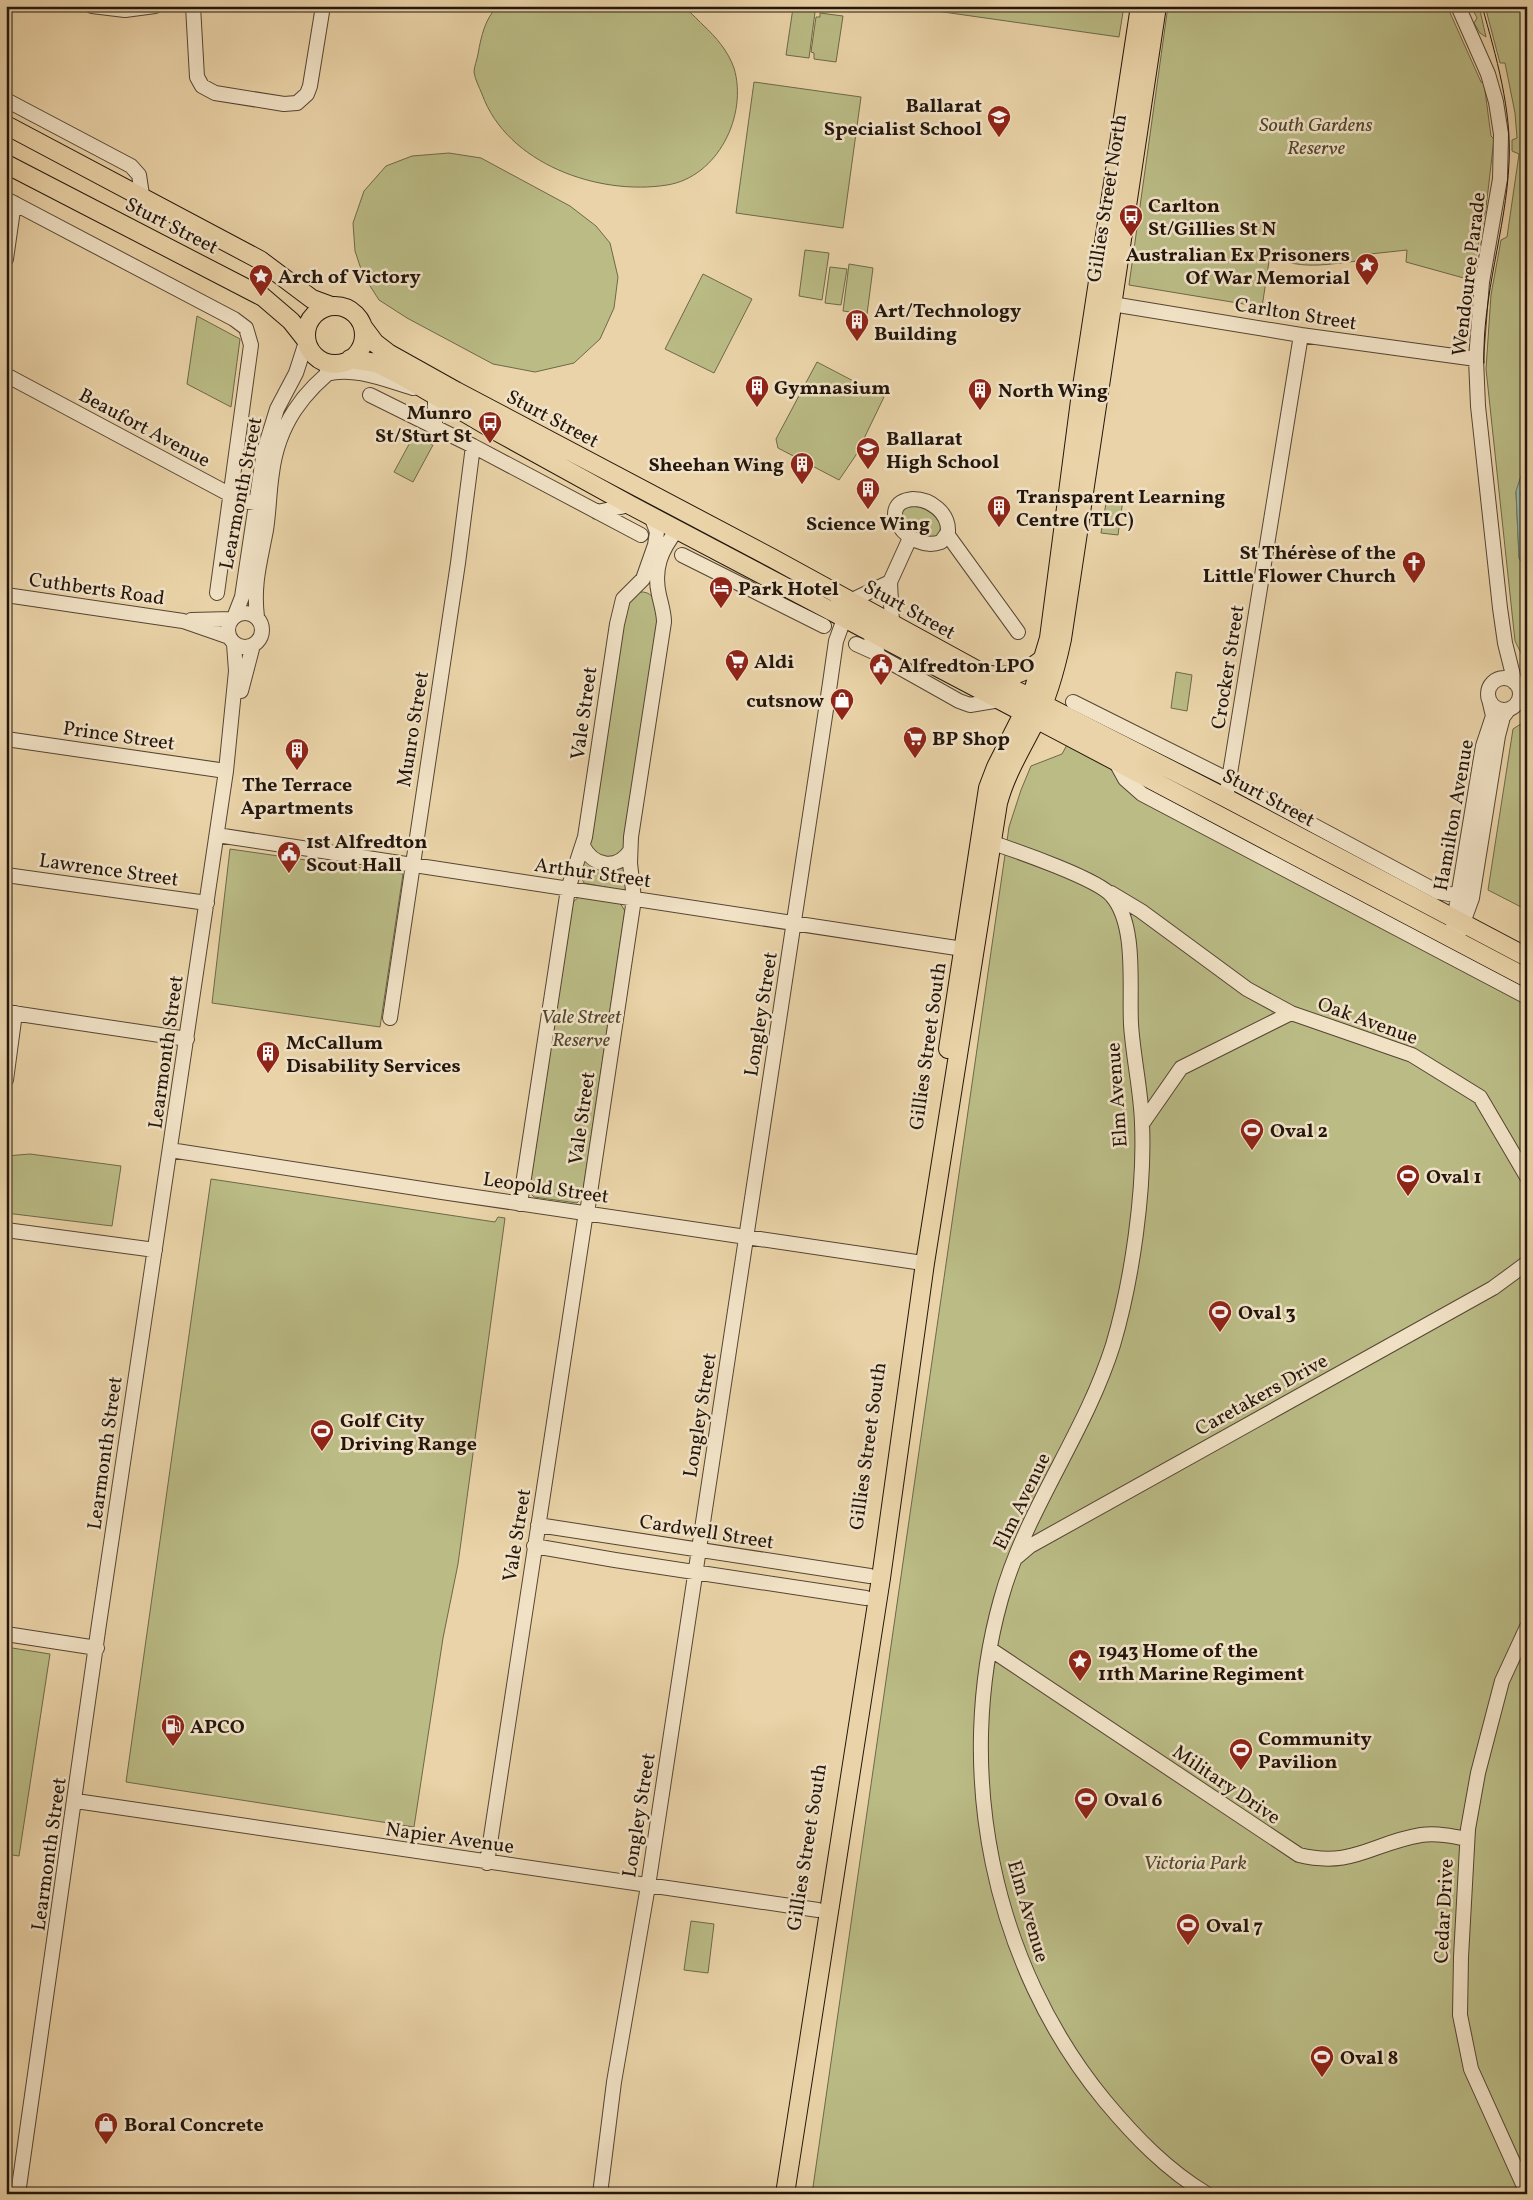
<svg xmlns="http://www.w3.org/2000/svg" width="1533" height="2200" font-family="Vollkorn,serif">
	<rect width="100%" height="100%" fill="#ead3a8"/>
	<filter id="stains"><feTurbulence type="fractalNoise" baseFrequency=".004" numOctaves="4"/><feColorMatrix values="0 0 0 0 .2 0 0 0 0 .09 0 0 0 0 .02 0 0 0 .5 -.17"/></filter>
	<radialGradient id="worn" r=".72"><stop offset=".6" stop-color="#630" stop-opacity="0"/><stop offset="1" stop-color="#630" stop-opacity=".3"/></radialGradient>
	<path fill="#babb85" stroke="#6e6849" d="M 498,6 C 544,6 589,6 634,6 C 646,6 669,3 680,6 C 688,9 697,19 703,25 C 716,37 728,51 734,68 C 748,115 718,177 667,185 C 599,196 507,164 482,94 C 479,87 475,79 474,72 C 474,67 477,60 478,54 C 481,37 485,18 498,6 Z
		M 901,6 L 1124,6 L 1119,37 Z
		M 1168,6 L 1447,6 L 1481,82 L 1484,83 L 1491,136 L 1494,139 L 1486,208 L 1471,280 L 1406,262 L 1407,250 L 1370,254 L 1370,260 C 1334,262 1303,273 1270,255 L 1262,307 L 1129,285 Z
		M 1471,6 L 1479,6 L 1486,37 L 1480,33 L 1474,23 L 1477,18 Z
		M 1485,6 L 1527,6 L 1527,458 L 1516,492 L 1519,558 L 1527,570 L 1527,665 L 1515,641 L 1486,369 L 1491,295 L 1501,240 L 1507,237 L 1519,154 L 1512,151 L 1512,140 L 1517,138 L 1515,113 L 1505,63 L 1500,63 Z
		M 793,8 L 815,12 L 809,58 L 786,55 Z
		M 820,13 L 843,16 L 836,62 L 814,59 L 814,53 L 811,52 L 816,17 L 820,17 Z
		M 754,82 L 861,97 L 843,228 L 736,213 Z
		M 449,153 L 481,158 L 570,206 L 596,226 L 610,243 L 618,277 L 614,308 L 600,339 L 574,363 L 535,372 L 493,364 L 407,318 L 379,300 L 363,275 L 355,251 L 353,223 L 364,191 L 386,166 L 412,156 Z
		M 805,250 L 829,253 L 822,300 L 799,296 Z
		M 849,264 L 873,268 L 867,314 L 843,311 Z
		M 830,267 L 847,269 L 841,305 L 825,303 Z
		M 703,274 L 752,299 L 714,373 L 665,349 Z
		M 197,316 L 240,339 L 231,407 L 187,384 Z
		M 817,362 L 884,397 L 856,455 L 839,480 L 778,448 L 776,439 Z
		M 414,435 L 433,445 L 413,482 L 394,472 Z
		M 1107,497 L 1123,500 L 1118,535 L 1101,533 Z
		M 910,504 C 925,508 934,512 941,526 L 938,537 L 917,537 L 899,515 Z
		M 639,592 C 652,591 654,599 659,610 L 625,850 L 613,859 L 594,853 L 589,844 L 626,605 Z
		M 1176,672 L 1192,675 L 1187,711 L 1171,708 Z
		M 1527,720 L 1527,910 L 1488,890 L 1513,729 Z
		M 1068,743 L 1112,768 L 1121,783 L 1527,1000 L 1527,2194 L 812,2194 L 1009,827 L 1021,790 L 1031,766 L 1062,754 Z
		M 230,849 L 403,874 L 380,1027 L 212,1003 Z
		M 585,858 L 625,864 L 626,891 L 584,883 L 579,874 Z
		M 579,897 L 620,903 L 625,911 L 582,1198 L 577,1203 L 534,1197 L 529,1192 L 573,902 Z
		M 30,1154 L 121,1166 L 112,1226 L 6,1213 L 6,1156 Z
		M 211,1179 L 495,1222 L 498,1217 L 505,1218 L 458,1564 L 443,1638 L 414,1827 L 126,1782 Z
		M 6,1647 L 50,1654 L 19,1856 L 6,1854 Z
		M 691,1921 L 714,1924 L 708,1973 L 684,1970 Z"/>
	<path fill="#98b8a9" stroke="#69776b" d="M 1527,458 L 1527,570 L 1519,558 L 1516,491 Z"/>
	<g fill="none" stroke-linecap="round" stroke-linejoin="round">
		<path stroke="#5e675b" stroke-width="1" d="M 1527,475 L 1521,492 L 1524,555 L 1527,560"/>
		<g stroke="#554534" stroke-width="16">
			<path id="minor" d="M 92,6 L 125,10 L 155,6
				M 193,6 L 197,77 L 202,86 L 215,93 L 284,104 L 297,103 L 307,94 L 310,86 L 323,6
				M 1458,6 L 1488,74 L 1496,102 L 1501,134 L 1500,179 L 1482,282 L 1476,359 L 1478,406 L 1500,608 L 1505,643 L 1515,683
				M 6,100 L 131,166 L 139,175 L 142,195
				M 6,199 L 234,319 L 246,328 L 251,345 L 217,593
				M 6,259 L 14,203
				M 1112,304 L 1301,335 L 1476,359
				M 326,374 C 354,366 386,380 413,388
				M 6,375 L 242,501 L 268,505
				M 370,395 L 473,446 L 641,535
				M 435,426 L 435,397
				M 913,499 C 931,499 949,513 948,532 L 941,542 C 908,554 873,503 913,499 Z
				M 597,512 L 630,505
				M 947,534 L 1018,632
				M 682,555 L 824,626
				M 6,595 L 183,621 L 229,637
				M 850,601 L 890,582
				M228 630a17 17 0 1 1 34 0a17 17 0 1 1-34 0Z
				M 235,615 L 242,597 L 264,451 L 277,409 L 296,373 L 306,342
				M 257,617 C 253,584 260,562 266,530 C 269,511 269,492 272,473 C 278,425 303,391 341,363
				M 191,620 L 231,619
				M 892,623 L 890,582 L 910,538
				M 868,630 L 879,656 L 959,701 L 970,705 L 1000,700
				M 856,644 L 876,653
				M1488 694a16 16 0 1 1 32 0a16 16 0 1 1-32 0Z
				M 241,691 L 253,645
				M 1073,702 L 1229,780 L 1438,892 L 1460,896
				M 6,739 L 226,771
				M 1114,759 L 1125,779 L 1142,794 L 1527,997
				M 1226,798 L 1301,335
				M 217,835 L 963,949
				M 993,843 C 1017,851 1098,879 1112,896 C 1137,925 1129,987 1131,1024 C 1133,1057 1141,1090 1142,1123 C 1145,1190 1132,1281 1113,1345 C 1085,1434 1026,1509 1001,1599 C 953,1770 992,1964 1105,2101 C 1135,2137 1167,2170 1207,2194
				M 583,846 C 593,866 616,871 630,851
				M 6,875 L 207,903
				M 1111,893 L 1141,911 L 1247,989 L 1291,1013
				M 1453,927 L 1483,746 L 1493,716 L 1489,699
				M 1460,931 L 1472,898 L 1498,736 L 1503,717 L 1509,709
				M 6,1012 L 187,1039
				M 390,1018 L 458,563 L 473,446
				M 6,1080 L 15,1013
				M 1142,1124 L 1181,1068 L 1291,1013 L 1412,1055 L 1480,1097 L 1527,1177
				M 170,1150 L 442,1192 L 916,1262
				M 520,1204 L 568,889 L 585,837 L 617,624 L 623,599 L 643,579 L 655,545 L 657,532 L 651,516
				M 587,1213 L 634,899 L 630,863 L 631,837 L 664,622 C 664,613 661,604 659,595 C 653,569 661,550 677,530
				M 6,1230 L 155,1250
				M 538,1525 L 870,1576
				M 534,1546 L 615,1560 L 866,1598
				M 1017,1557 L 1030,1546 L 1493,1288 L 1527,1263
				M 1527,1627 L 1502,1681 L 1478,1773 L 1468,1829 L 1461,1957 L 1460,2015 L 1471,2069 L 1527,2193
				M 6,1634 L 97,1648
				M 990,1649 L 1299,1855 C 1353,1868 1372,1843 1421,1835 C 1437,1833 1452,1836 1467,1839
				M 76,1801 L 818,1910
				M 487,1863 L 586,1212
				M 18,2194 L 99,1624 L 226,771 L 236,671 L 234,644
				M 600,2194 L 614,2082 L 648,1886 L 830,683 L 836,641 L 844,619 L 836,593"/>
		</g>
		<g stroke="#23160d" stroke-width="20">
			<path id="major" d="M 6,125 L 260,260 L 312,299 L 331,306
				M 6,164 L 263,297 L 291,321 L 306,340
				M306 335a29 29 0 1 1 58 0a29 29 0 1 1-58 0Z
				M 363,327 L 375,343 L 388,353 L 456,391 L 772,558 L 984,674 L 1226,798 L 1527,957
				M 350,359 L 376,363 L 402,376 L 494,430 L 630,505 L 1527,978
				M 990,675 C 1013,678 1027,672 1044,658
				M 948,1049 L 988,788 L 996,767 L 1031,698 L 1049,638 L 1081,393 L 1140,6
				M 785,2194 L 881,1578 L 925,1263 L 998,803 C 1006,773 1022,748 1036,720 C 1049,695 1056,667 1062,639 L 1157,6"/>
		</g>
		<use href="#minor" stroke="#f1e2c6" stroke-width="14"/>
		<use href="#major" stroke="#ead3a8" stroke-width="18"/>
		<path stroke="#23160d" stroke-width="1" d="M 1482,6 C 1496,56 1512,110 1509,163 C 1506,230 1482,295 1484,363"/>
	</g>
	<defs>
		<g id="school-pin" transform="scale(1.25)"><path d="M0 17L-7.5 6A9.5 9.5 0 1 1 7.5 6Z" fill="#8f2418" stroke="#f1e2c6"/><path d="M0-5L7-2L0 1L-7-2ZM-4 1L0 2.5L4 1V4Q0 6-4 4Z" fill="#fff"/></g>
		<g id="bus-pin" transform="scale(1.25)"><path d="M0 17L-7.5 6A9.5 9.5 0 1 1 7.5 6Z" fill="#8f2418" stroke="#f1e2c6"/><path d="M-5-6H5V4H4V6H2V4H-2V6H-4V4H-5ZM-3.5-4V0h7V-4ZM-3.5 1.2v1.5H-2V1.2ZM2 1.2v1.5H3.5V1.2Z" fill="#fff"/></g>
		<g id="sight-pin" transform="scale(1.25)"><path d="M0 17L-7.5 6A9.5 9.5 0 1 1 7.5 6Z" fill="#8f2418" stroke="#f1e2c6"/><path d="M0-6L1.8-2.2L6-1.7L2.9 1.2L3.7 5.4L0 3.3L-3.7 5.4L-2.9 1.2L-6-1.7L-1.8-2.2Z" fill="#fff"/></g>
		<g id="building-pin" transform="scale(1.25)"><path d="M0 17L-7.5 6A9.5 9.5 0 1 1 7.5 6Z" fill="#8f2418" stroke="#f1e2c6"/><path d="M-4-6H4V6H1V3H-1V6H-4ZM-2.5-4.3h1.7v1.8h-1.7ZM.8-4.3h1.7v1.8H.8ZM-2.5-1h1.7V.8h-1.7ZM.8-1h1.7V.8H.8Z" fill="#fff"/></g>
		<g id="church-pin" transform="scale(1.25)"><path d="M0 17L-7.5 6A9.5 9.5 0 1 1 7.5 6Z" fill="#8f2418" stroke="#f1e2c6"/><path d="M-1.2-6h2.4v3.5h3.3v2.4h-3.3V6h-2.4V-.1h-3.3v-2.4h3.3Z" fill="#fff"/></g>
		<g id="hotel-pin" transform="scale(1.25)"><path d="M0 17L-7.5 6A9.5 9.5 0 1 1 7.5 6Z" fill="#8f2418" stroke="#f1e2c6"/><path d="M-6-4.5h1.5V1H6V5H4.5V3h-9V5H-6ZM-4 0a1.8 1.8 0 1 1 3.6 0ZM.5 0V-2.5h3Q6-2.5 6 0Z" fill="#fff"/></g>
		<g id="supermarket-pin" transform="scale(1.25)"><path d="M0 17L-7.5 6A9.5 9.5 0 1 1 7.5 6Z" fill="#8f2418" stroke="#f1e2c6"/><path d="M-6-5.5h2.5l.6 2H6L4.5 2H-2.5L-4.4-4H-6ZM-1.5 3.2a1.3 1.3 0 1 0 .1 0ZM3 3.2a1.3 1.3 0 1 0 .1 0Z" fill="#fff"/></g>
		<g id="civic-pin" transform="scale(1.25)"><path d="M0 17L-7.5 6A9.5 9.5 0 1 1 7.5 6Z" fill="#8f2418" stroke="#f1e2c6"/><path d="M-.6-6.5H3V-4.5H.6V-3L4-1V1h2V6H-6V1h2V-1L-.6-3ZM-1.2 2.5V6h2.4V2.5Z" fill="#fff"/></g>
		<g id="shop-pin" transform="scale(1.25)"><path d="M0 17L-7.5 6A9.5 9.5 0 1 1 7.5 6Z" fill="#8f2418" stroke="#f1e2c6"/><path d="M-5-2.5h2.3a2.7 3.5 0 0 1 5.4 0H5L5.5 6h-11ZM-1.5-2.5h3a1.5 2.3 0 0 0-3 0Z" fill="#fff"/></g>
		<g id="stadium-pin" transform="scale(1.25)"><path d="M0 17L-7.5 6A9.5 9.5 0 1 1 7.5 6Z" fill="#8f2418" stroke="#f1e2c6"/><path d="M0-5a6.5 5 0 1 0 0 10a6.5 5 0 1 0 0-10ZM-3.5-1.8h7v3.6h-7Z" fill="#fff"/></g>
		<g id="fuel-pin" transform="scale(1.25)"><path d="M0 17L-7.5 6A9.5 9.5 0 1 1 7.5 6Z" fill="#8f2418" stroke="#f1e2c6"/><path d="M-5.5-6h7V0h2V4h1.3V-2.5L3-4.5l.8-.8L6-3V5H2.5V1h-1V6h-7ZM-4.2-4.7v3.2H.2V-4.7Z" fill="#fff"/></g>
	</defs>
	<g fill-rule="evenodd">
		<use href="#school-pin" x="999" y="117"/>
		<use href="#bus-pin" x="1131" y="216"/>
		<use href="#sight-pin" x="1367" y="265"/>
		<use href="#sight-pin" x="261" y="276"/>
		<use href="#building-pin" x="857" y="321"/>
		<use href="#building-pin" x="757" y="387"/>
		<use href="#building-pin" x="980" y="390"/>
		<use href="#bus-pin" x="490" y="423"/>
		<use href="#school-pin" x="868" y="449"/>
		<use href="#building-pin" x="802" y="464"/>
		<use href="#building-pin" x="868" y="489"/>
		<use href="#building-pin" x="999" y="507"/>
		<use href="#church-pin" x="1414" y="563"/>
		<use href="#hotel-pin" x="721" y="588"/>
		<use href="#supermarket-pin" x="737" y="661"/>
		<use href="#civic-pin" x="881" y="665"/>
		<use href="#shop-pin" x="842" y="700"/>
		<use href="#supermarket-pin" x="915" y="738"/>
		<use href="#building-pin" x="297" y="750"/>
		<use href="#civic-pin" x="289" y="853"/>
		<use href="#building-pin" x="268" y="1053"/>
		<use href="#stadium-pin" x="1252" y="1130"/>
		<use href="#stadium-pin" x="1408" y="1176"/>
		<use href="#stadium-pin" x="1220" y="1312"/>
		<use href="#stadium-pin" x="322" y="1431"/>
		<use href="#sight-pin" x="1080" y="1661"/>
		<use href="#fuel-pin" x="173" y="1726"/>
		<use href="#stadium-pin" x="1241" y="1750"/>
		<use href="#stadium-pin" x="1086" y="1799"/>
		<use href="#stadium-pin" x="1188" y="1925"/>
		<use href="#stadium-pin" x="1322" y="2057"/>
		<use href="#shop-pin" x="106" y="2124"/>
	</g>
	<g text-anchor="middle" stroke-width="5" stroke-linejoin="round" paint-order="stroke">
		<g font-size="20" font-weight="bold" fill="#23160d" stroke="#f1e2c6" text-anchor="start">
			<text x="982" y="112" text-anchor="end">Ballarat<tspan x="982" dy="23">Specialist School</tspan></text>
			<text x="1148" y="212">Carlton<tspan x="1148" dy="23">St/Gillies St N</tspan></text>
			<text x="1350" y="261" text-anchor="end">Australian Ex Prisoners<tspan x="1350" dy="23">Of War Memorial</tspan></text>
			<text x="278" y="283">Arch of Victory</text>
			<text x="874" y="317">Art/Technology<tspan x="874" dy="23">Building</tspan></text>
			<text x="774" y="394">Gymnasium</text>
			<text x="998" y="397">North Wing</text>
			<text x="472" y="419" text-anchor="end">Munro<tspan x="472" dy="23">St/Sturt St</tspan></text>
			<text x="886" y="445">Ballarat<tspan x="886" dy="23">High School</tspan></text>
			<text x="784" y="471" text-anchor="end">Sheehan Wing</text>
			<text x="1016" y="503">Transparent Learning<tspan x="1016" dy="23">Centre (TLC)</tspan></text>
			<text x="868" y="530" text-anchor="middle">Science Wing</text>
			<text x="1396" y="559" text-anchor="end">St Thérèse of the<tspan x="1396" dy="23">Little Flower Church</tspan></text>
			<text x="738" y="595">Park Hotel</text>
			<text x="754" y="668">Aldi</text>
			<text x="898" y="672">Alfredton LPO</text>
			<text x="824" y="707" text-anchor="end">cutsnow</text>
			<text x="932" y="745">BP Shop</text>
			<text x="297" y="791" text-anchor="middle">The Terrace<tspan x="297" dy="23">Apartments</tspan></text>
			<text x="306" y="848">1st Alfredton<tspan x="306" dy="23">Scout Hall</tspan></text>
			<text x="286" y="1049">McCallum<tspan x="286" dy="23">Disability Services</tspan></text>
			<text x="1270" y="1137">Oval 2</text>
			<text x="1426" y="1183">Oval 1</text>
			<text x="1238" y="1319">Oval 3</text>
			<text x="340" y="1427">Golf City<tspan x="340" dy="23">Driving Range</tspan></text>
			<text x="1098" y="1657">1943 Home of the<tspan x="1098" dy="23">11th Marine Regiment</tspan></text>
			<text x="190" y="1733">APCO</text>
			<text x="1258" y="1745">Community<tspan x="1258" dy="23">Pavilion</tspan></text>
			<text x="1104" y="1806">Oval 6</text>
			<text x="1206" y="1932">Oval 7</text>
			<text x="1340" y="2064">Oval 8</text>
			<text x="124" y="2131">Boral Concrete</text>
		</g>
		<g font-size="20" font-style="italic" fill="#504831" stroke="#f1e2c6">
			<text x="1316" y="131">South Gardens<tspan x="1316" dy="23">Reserve</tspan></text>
			<text x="581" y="1023">Vale Street<tspan x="581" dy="23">Reserve</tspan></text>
			<text x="1195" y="1869">Victoria Park</text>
		</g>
		<g font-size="20" fill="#23160d" stroke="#f1e2c6">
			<text transform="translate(1106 198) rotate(-81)" y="7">Gillies Street North</text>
			<text transform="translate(172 225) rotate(27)" y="7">Sturt Street</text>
			<text transform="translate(1468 274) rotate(-83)" y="7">Wendouree Parade</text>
			<text transform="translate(1296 313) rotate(9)" y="7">Carlton Street</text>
			<text transform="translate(553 418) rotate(28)" y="7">Sturt Street</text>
			<text transform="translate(145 427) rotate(28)" y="7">Beaufort Avenue</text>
			<text transform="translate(240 493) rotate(-79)" y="7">Learmonth Street</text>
			<text transform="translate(97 588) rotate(8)" y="7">Cuthberts Road</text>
			<text transform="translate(910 609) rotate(29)" y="7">Sturt Street</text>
			<text transform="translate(1227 667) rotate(-81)" y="7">Crocker Street</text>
			<text transform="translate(583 713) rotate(-82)" y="7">Vale Street</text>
			<text transform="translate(412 729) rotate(-81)" y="7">Munro Street</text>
			<text transform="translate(119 735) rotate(8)" y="7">Prince Street</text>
			<text transform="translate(1269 797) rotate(28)" y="7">Sturt Street</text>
			<text transform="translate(1453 815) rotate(-80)" y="7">Hamilton Avenue</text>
			<text transform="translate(109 869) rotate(8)" y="7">Lawrence Street</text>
			<text transform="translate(593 872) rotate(8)" y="7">Arthur Street</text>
			<text transform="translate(760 1014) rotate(-81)" y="7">Longley Street</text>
			<text transform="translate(1368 1020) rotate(20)" y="7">Oak Avenue</text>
			<text transform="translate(927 1046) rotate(-82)" y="7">Gillies Street South</text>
			<text transform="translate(165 1052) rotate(-82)" y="7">Learmonth Street</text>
			<text transform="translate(1116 1095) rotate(-94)" y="7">Elm Avenue</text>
			<text transform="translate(581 1118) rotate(-82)" y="7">Vale Street</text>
			<text transform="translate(546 1187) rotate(8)" y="7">Leopold Street</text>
			<text transform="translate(1261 1394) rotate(-29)" y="7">Caretakers Drive</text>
			<text transform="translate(699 1415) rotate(-81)" y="7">Longley Street</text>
			<text transform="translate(867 1446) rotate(-82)" y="7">Gillies Street South</text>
			<text transform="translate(104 1453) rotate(-82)" y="7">Learmonth Street</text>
			<text transform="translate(1021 1501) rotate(-64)" y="7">Elm Avenue</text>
			<text transform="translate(707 1531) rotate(9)" y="7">Cardwell Street</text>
			<text transform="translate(516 1535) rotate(-81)" y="7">Vale Street</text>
			<text transform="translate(1227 1784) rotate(34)" y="7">Military Drive</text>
			<text transform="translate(638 1815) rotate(-81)" y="7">Longley Street</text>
			<text transform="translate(450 1837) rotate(8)" y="7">Napier Avenue</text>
			<text transform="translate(806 1847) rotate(-81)" y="7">Gillies Street South</text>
			<text transform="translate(48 1854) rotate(-82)" y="7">Learmonth Street</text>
			<text transform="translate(1029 1911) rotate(74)" y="7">Elm Avenue</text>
			<text transform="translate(1443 1911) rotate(-87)" y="7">Cedar Drive</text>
		</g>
	</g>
	<rect width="1533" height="2200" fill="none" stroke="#ead3a8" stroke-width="25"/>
	<rect x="8" y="8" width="1518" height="2185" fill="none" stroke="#23160d" stroke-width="2.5"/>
	<rect x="12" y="12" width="1508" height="2175" fill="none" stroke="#23160d"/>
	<rect width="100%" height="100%" filter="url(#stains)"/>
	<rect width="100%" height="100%" fill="url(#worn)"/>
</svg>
